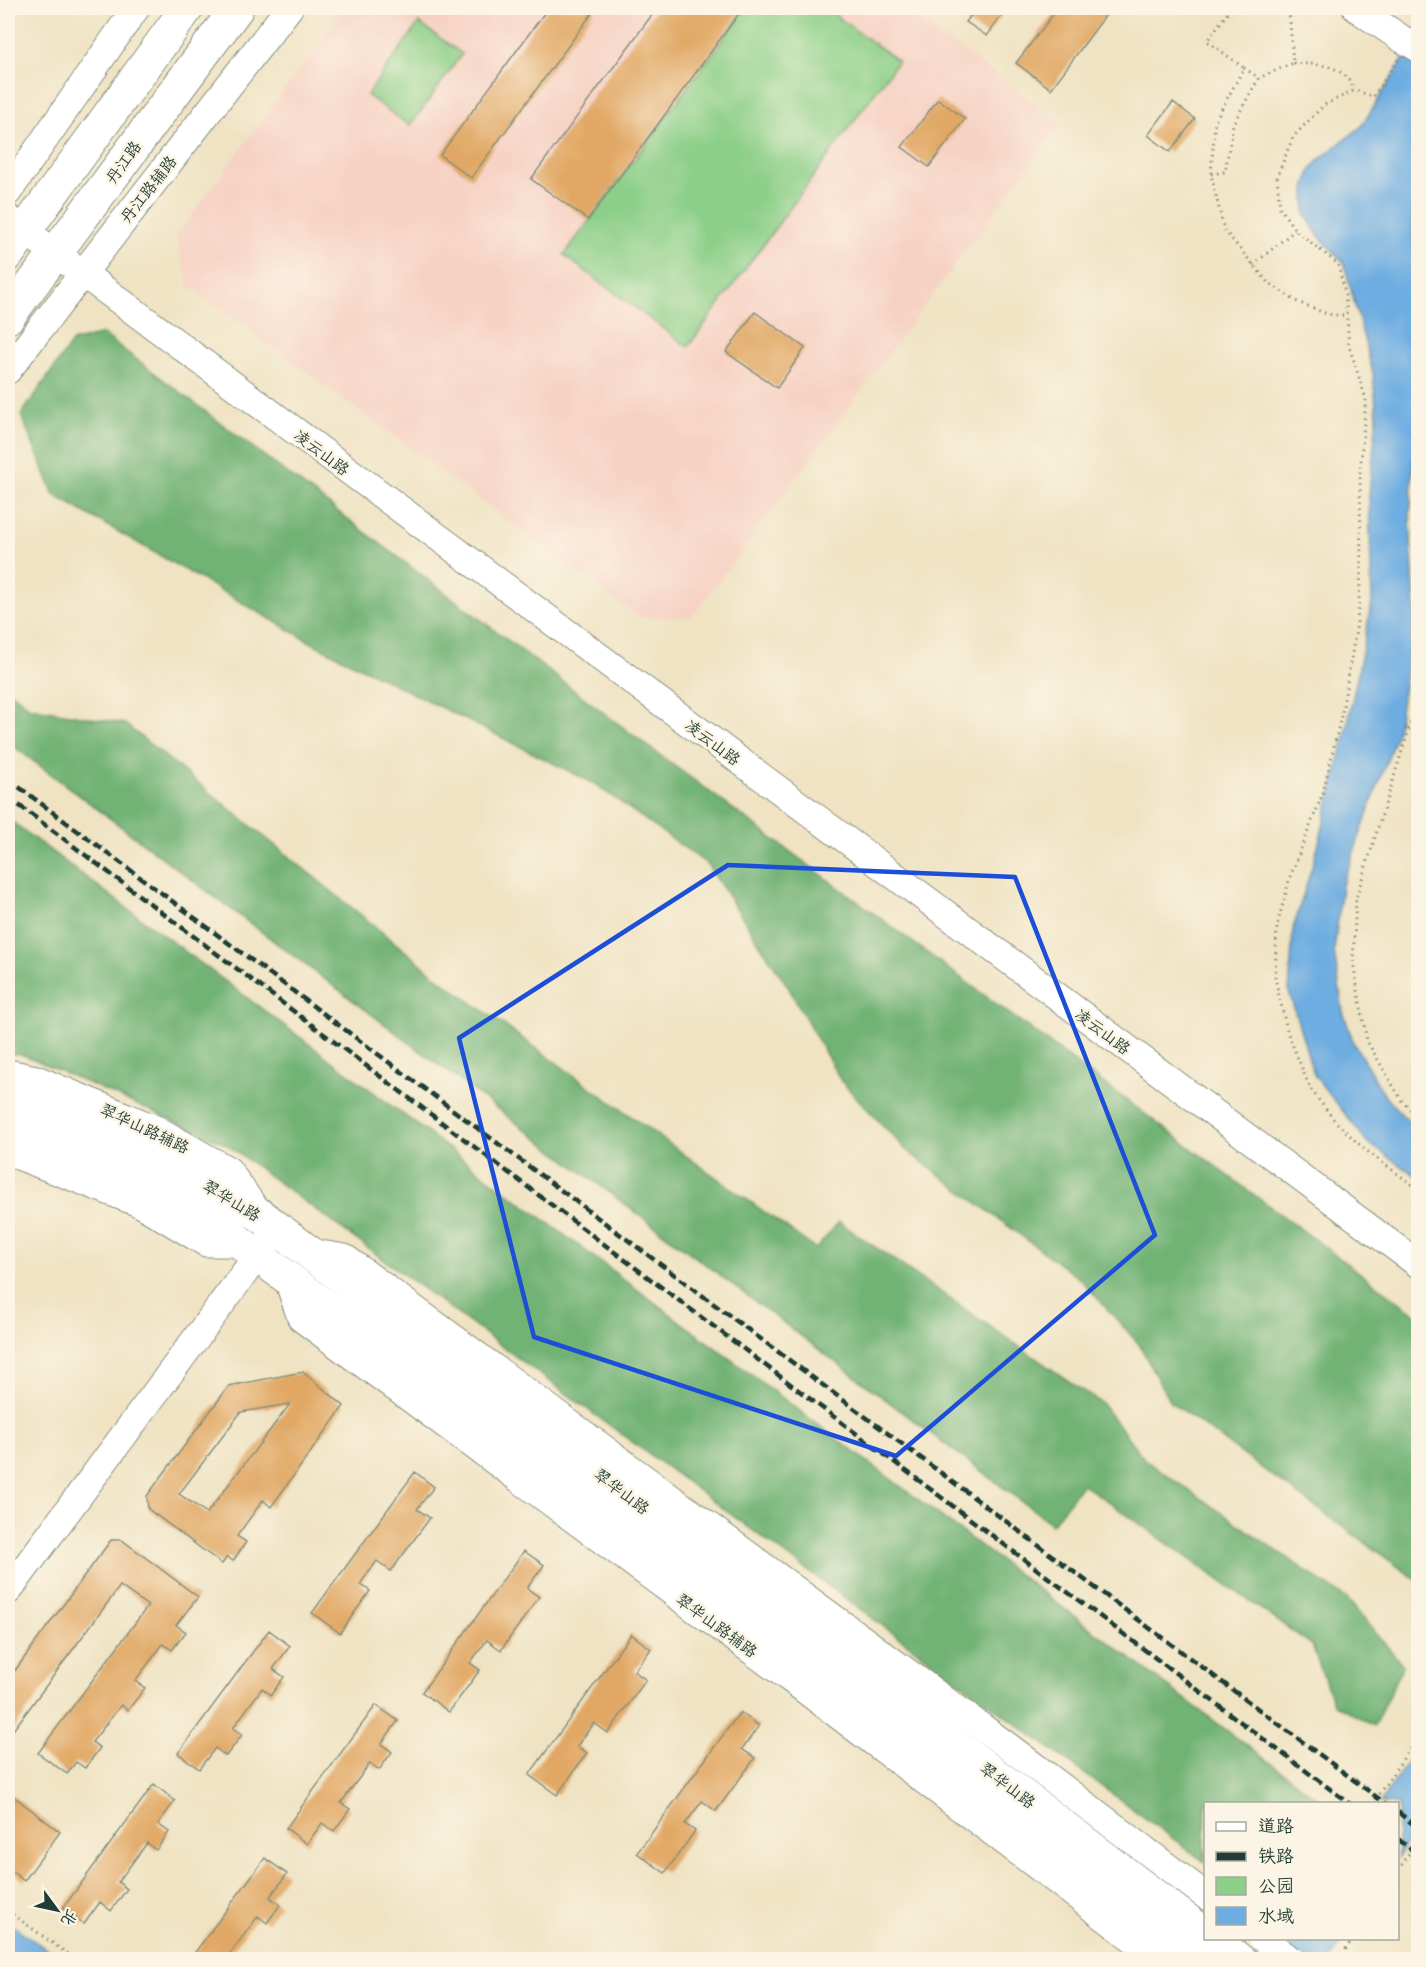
<svg xmlns="http://www.w3.org/2000/svg" width="1426" height="1967" font-family="Kalam,'LXGW WenKai TC',sans-serif">
	<rect width="100%" height="100%" fill="#fcf5e5"/>
	<filter id="ink" filterUnits="userSpaceOnUse"><feTurbulence type="fractalNoise" baseFrequency=".0167" numOctaves="2"/><feDisplacementMap in="SourceGraphic" scale="12" xChannelSelector="R" yChannelSelector="G"/><feConvolveMatrix kernelMatrix="1 2 1 2 8 2 1 2 1" color-interpolation-filters="sRGB"/></filter>
	<filter id="wash" filterUnits="userSpaceOnUse"><feTurbulence type="fractalNoise" baseFrequency=".008" numOctaves="4" result="noise"/><feDisplacementMap in="SourceGraphic" scale="24" xChannelSelector="R" yChannelSelector="G"/><feGaussianBlur stdDeviation="1.35" result="paint"/><feColorMatrix in="noise" values="0 0 0 0 0 0 0 0 0 0 0 0 0 0 0 0 0 1.4 0 .05"/><feComposite in="paint" operator="in"/></filter>
	<g filter="url(#wash)">
		<rect width="100%" height="100%" fill="#efe3c3"/>
		<path fill="#f6d2c4" d="M 345,8 L 905,8 L 1061,123 L 692,617 L 640,618 L 188,285 L 176,236 Z"/>
		<path fill="#8ccf88" stroke="#56865e" stroke-width="1.5" d="M 746,8 L 825,8 L 898,61 L 688,347 L 564,255 Z
			M 419,23 L 462,54 L 410,126 L 367,95 Z"/>
		<path fill="#71b274" stroke="#487854" stroke-width="1.5" d="M 103,334 L 657,753 L 1418,1316 L 1418,1581 L 1169,1401 L 1139,1344 L 1081,1280 L 906,1150 L 841,1081 L 787,985 L 707,864 L 593,783 L 316,645 L 54,495 L 21,415 L 72,342 Z
			M 8,690 L 30,707 L 125,724 L 441,980 L 816,1249 L 839,1222 L 1102,1404 L 1145,1460 L 1347,1599 L 1403,1665 L 1374,1726 L 1333,1703 L 1312,1645 L 1083,1484 L 1052,1524 L 8,742 Z
			M 8,819 L 1324,1803 L 1206,1804 L 1205,1862 L 226,1144 L 24,1055 L 8,1053 Z"/>
		<path fill="#6eade1" stroke="#46758a" stroke-width="1.5" d="M 1418,36 L 1418,153 L 1415,167 L 1412,224 L 1418,286 L 1418,373 L 1410,519 L 1415,610 L 1397,732 L 1342,885 L 1334,951 L 1343,1012 L 1354,1044 L 1386,1098 L 1418,1131 L 1418,1177 L 1368,1143 L 1314,1075 L 1289,992 L 1293,929 L 1318,847 L 1346,732 L 1372,603 L 1369,495 L 1377,416 L 1373,373 L 1344,263 L 1317,234 L 1305,214 L 1305,189 L 1310,171 L 1322,157 L 1361,127 Z
			M 1418,1746 L 1418,1824 L 1398,1857 L 1398,1804 L 1380,1803 Z
			M 8,1922 L 60,1959 L 8,1959 Z
			M 1273,1939 L 1345,1939 L 1330,1959 L 1257,1960 Z"/>
		<g id="blocks">
			<path fill="#e1a865" fill-rule="evenodd" d="M 548,8 L 596,8 L 471,178 L 440,155 Z
				M 657,8 L 743,8 L 588,220 L 531,179 Z
				M 976,8 L 1007,8 L 987,36 L 966,22 Z
				M 1058,8 L 1111,8 L 1051,89 L 1016,63 Z
				M 938,99 L 965,119 L 929,167 L 902,147 Z
				M 1173,102 L 1195,119 L 1170,152 L 1148,135 Z
				M 755,312 L 805,348 L 777,388 L 726,352 Z
				M 303,1372 L 344,1406 L 271,1507 L 263,1500 L 237,1536 L 246,1542 L 233,1561 L 227,1557 L 222,1564 L 148,1509 L 147,1496 L 229,1386 ZM 290,1404 L 207,1513 L 179,1494 L 241,1412 Z
				M 415,1472 L 434,1487 L 417,1509 L 430,1518 L 391,1571 L 377,1561 L 360,1584 L 370,1591 L 340,1633 L 312,1613 Z
				M 111,1540 L 122,1540 L 198,1597 L 176,1625 L 186,1632 L 172,1650 L 163,1644 L 135,1681 L 145,1688 L 128,1710 L 121,1705 L 92,1742 L 100,1748 L 85,1768 L 76,1762 L 67,1774 L 38,1753 L 148,1606 L 120,1586 L 8,1737 L 8,1680 Z
				M 524,1551 L 544,1565 L 527,1588 L 539,1597 L 501,1650 L 487,1640 L 470,1663 L 480,1670 L 449,1712 L 422,1692 Z
				M 269,1630 L 290,1646 L 273,1669 L 284,1677 L 271,1695 L 262,1688 L 233,1728 L 242,1735 L 226,1756 L 215,1748 L 199,1769 L 178,1753 Z
				M 631,1634 L 651,1649 L 634,1671 L 646,1680 L 608,1733 L 594,1723 L 577,1746 L 587,1753 L 557,1795 L 529,1775 Z
				M 376,1705 L 398,1721 L 381,1744 L 392,1752 L 379,1770 L 370,1763 L 341,1803 L 350,1809 L 334,1831 L 322,1823 L 307,1844 L 286,1828 Z
				M 740,1712 L 759,1726 L 742,1749 L 755,1758 L 716,1811 L 702,1801 L 685,1824 L 695,1831 L 665,1873 L 637,1853 Z
				M 154,1784 L 175,1801 L 158,1824 L 169,1832 L 156,1850 L 147,1843 L 118,1882 L 127,1889 L 111,1911 L 100,1902 L 84,1924 L 63,1908 Z
				M 8,1792 L 60,1832 L 24,1881 L 8,1868 Z
				M 265,1858 L 287,1874 L 270,1897 L 280,1905 L 267,1923 L 258,1916 L 226,1959 L 190,1959 Z"/>
		</g>
	</g>
	<g filter="url(#ink)">
		<use href="#blocks" fill-opacity="0" stroke="#87907c" stroke-width="1.5"/>
		<g fill="none" stroke-linecap="round" stroke-linejoin="round">
			<g stroke="#87907c" stroke-width="29">
				<path id="minor" d="M 1356,8 L 1402,39
					M 8,192 L 136,8
					M 8,218 L 1418,1264
					M 8,370 L 289,8
					M 8,1073 L 36,1079 L 158,1130 L 228,1170 L 257,1211
					M 8,1152 L 141,1204 L 206,1243 L 241,1243
					M 308,1252 L 345,1258 L 1009,1747 L 1206,1896
					M 288,1280 L 301,1318 L 801,1687 L 1161,1960
					M 8,1591 L 269,1240"/>
			</g>
			<g stroke="#87907c" stroke-width="35">
				<path id="major" d="M 8,1100 L 57,1114 L 156,1155 L 260,1215 L 1206,1935
					M 8,1129 L 105,1161 L 202,1215 L 241,1243 L 1197,1960
					M 1211,1938 L 1239,1960"/>
			</g>
			<g stroke="#87907c" stroke-width="35">
				<path id="highway" d="M 8,254 L 187,8
					M 8,317 L 237,8"/>
			</g>
			<path stroke="#87907c" stroke-width="3" stroke-dasharray="1.5 4.5" stroke-linecap="butt" d="M 1231,8 L 1207,41 L 1244,68 L 1215,121 L 1211,174 L 1224,230 L 1267,281 L 1295,301 L 1327,314 L 1346,316
				M 1398,60 L 1373,97 L 1355,90 L 1324,105 L 1293,137 L 1277,177 L 1280,208 L 1295,230 L 1338,264 L 1345,294 L 1349,346 L 1366,399 L 1360,473 L 1361,572 L 1357,624 L 1342,712 L 1323,793 L 1290,877 L 1277,926 L 1275,978 L 1288,1034 L 1310,1088 L 1334,1120 L 1363,1148 L 1418,1189
				M 1293,63 C 1321,65 1340,62 1355,90
				M 1244,68 L 1259,78
				M 1211,174 L 1225,172 L 1233,124 L 1259,78 L 1293,63 L 1289,8
				M 1253,265 L 1295,230
				M 1418,700 L 1356,898 L 1353,962 L 1367,1041 L 1402,1101 L 1418,1117
				M 1372,1804 L 1418,1737
				M 1398,1870 L 1418,1841
				M 8,1911 L 76,1960
				M 1339,1960 L 1353,1938"/>
			<use href="#minor" stroke="#fff" stroke-width="27"/>
			<use href="#major" stroke="#fff" stroke-width="33"/>
			<use href="#highway" stroke="#fff" stroke-width="33"/>
			<path stroke="#1f3d34" stroke-width="4.5" stroke-dasharray="9 4.5" stroke-linecap="butt" d="M 8,779 L 1386,1804
				M 8,797 L 1350,1804
				M 1398,1812 L 1418,1828
				M 1398,1839 L 1418,1855"/>
			<g stroke="#87907c" stroke-width="29" stroke-linecap="butt">
				<path id="minor-bridge" d="M 1402,39 L 1418,48
					M 1262,1938 L 1291,1960"/>
			</g>
			<use href="#minor-bridge" stroke="#fff" stroke-width="27"/>
		</g>
	</g>
	<path fill="none" stroke="#1d4ed8" stroke-width="4.5" stroke-linejoin="round" d="M 728,865 L 1015,877 L 1155,1235 L 896,1456 L 534,1337 L 459,1038 Z"/>
	<g text-anchor="middle" stroke-width="5" stroke-linejoin="round" paint-order="stroke">
		<g font-size="16" fill="#1f3d34" stroke="#fcf5e5">
			<text transform="translate(123 162) rotate(-54)" y="6">丹江路</text>
			<text transform="translate(148 189) rotate(-52)" y="6">丹江路辅路</text>
			<text transform="translate(322 452) rotate(37)" y="6">凌云山路</text>
			<text transform="translate(713 742) rotate(37)" y="6">凌云山路</text>
			<text transform="translate(1103 1031) rotate(37)" y="6">凌云山路</text>
			<text transform="translate(145 1128) rotate(25)" y="6">翠华山路辅路</text>
			<text transform="translate(232 1200) rotate(31)" y="6">翠华山路</text>
			<text transform="translate(622 1491) rotate(37)" y="6">翠华山路</text>
			<text transform="translate(717 1625) rotate(36)" y="6">翠华山路辅路</text>
			<text transform="translate(1008 1785) rotate(37)" y="6">翠华山路</text>
		</g>
	</g>
	<rect width="1426" height="1967" fill="none" stroke="#fcf5e5" stroke-width="30"/>
	<rect x="1204" y="1802" width="195" height="138" fill="#fcf5e5" stroke="#a4ab9e" stroke-width="1.5"/>
	<rect x="1216" y="1822" width="30" height="9" fill="#ffffff" stroke="#a4ab9e" stroke-width="1.5"/>
	<text x="1258" y="1832" font-size="18" fill="#1f3d34">道路</text>
	<rect x="1216" y="1852" width="30" height="9" fill="#1f3d34" stroke="#a4ab9e" stroke-width="1.5"/>
	<text x="1258" y="1862" font-size="18" fill="#1f3d34">铁路</text>
	<rect x="1216" y="1877" width="30" height="18" fill="#8ccf88" stroke="#a4ab9e" stroke-width="1.5"/>
	<text x="1258" y="1892" font-size="18" fill="#1f3d34">公园</text>
	<rect x="1216" y="1907" width="30" height="18" fill="#6eade1" stroke="#a4ab9e" stroke-width="1.5"/>
	<text x="1258" y="1922" font-size="18" fill="#1f3d34">水域</text>
	<g transform="translate(57 1910) rotate(123)" stroke="#fcf5e5" stroke-width="4.5" paint-order="stroke">
	<path d="M0-4.5L10 22L0 15L-10 22Z" fill="#1f3d34"/>
	<text y="-9" font-size="16" font-weight="bold" text-anchor="middle" fill="#1f3d34">北</text>
	</g>
</svg>
